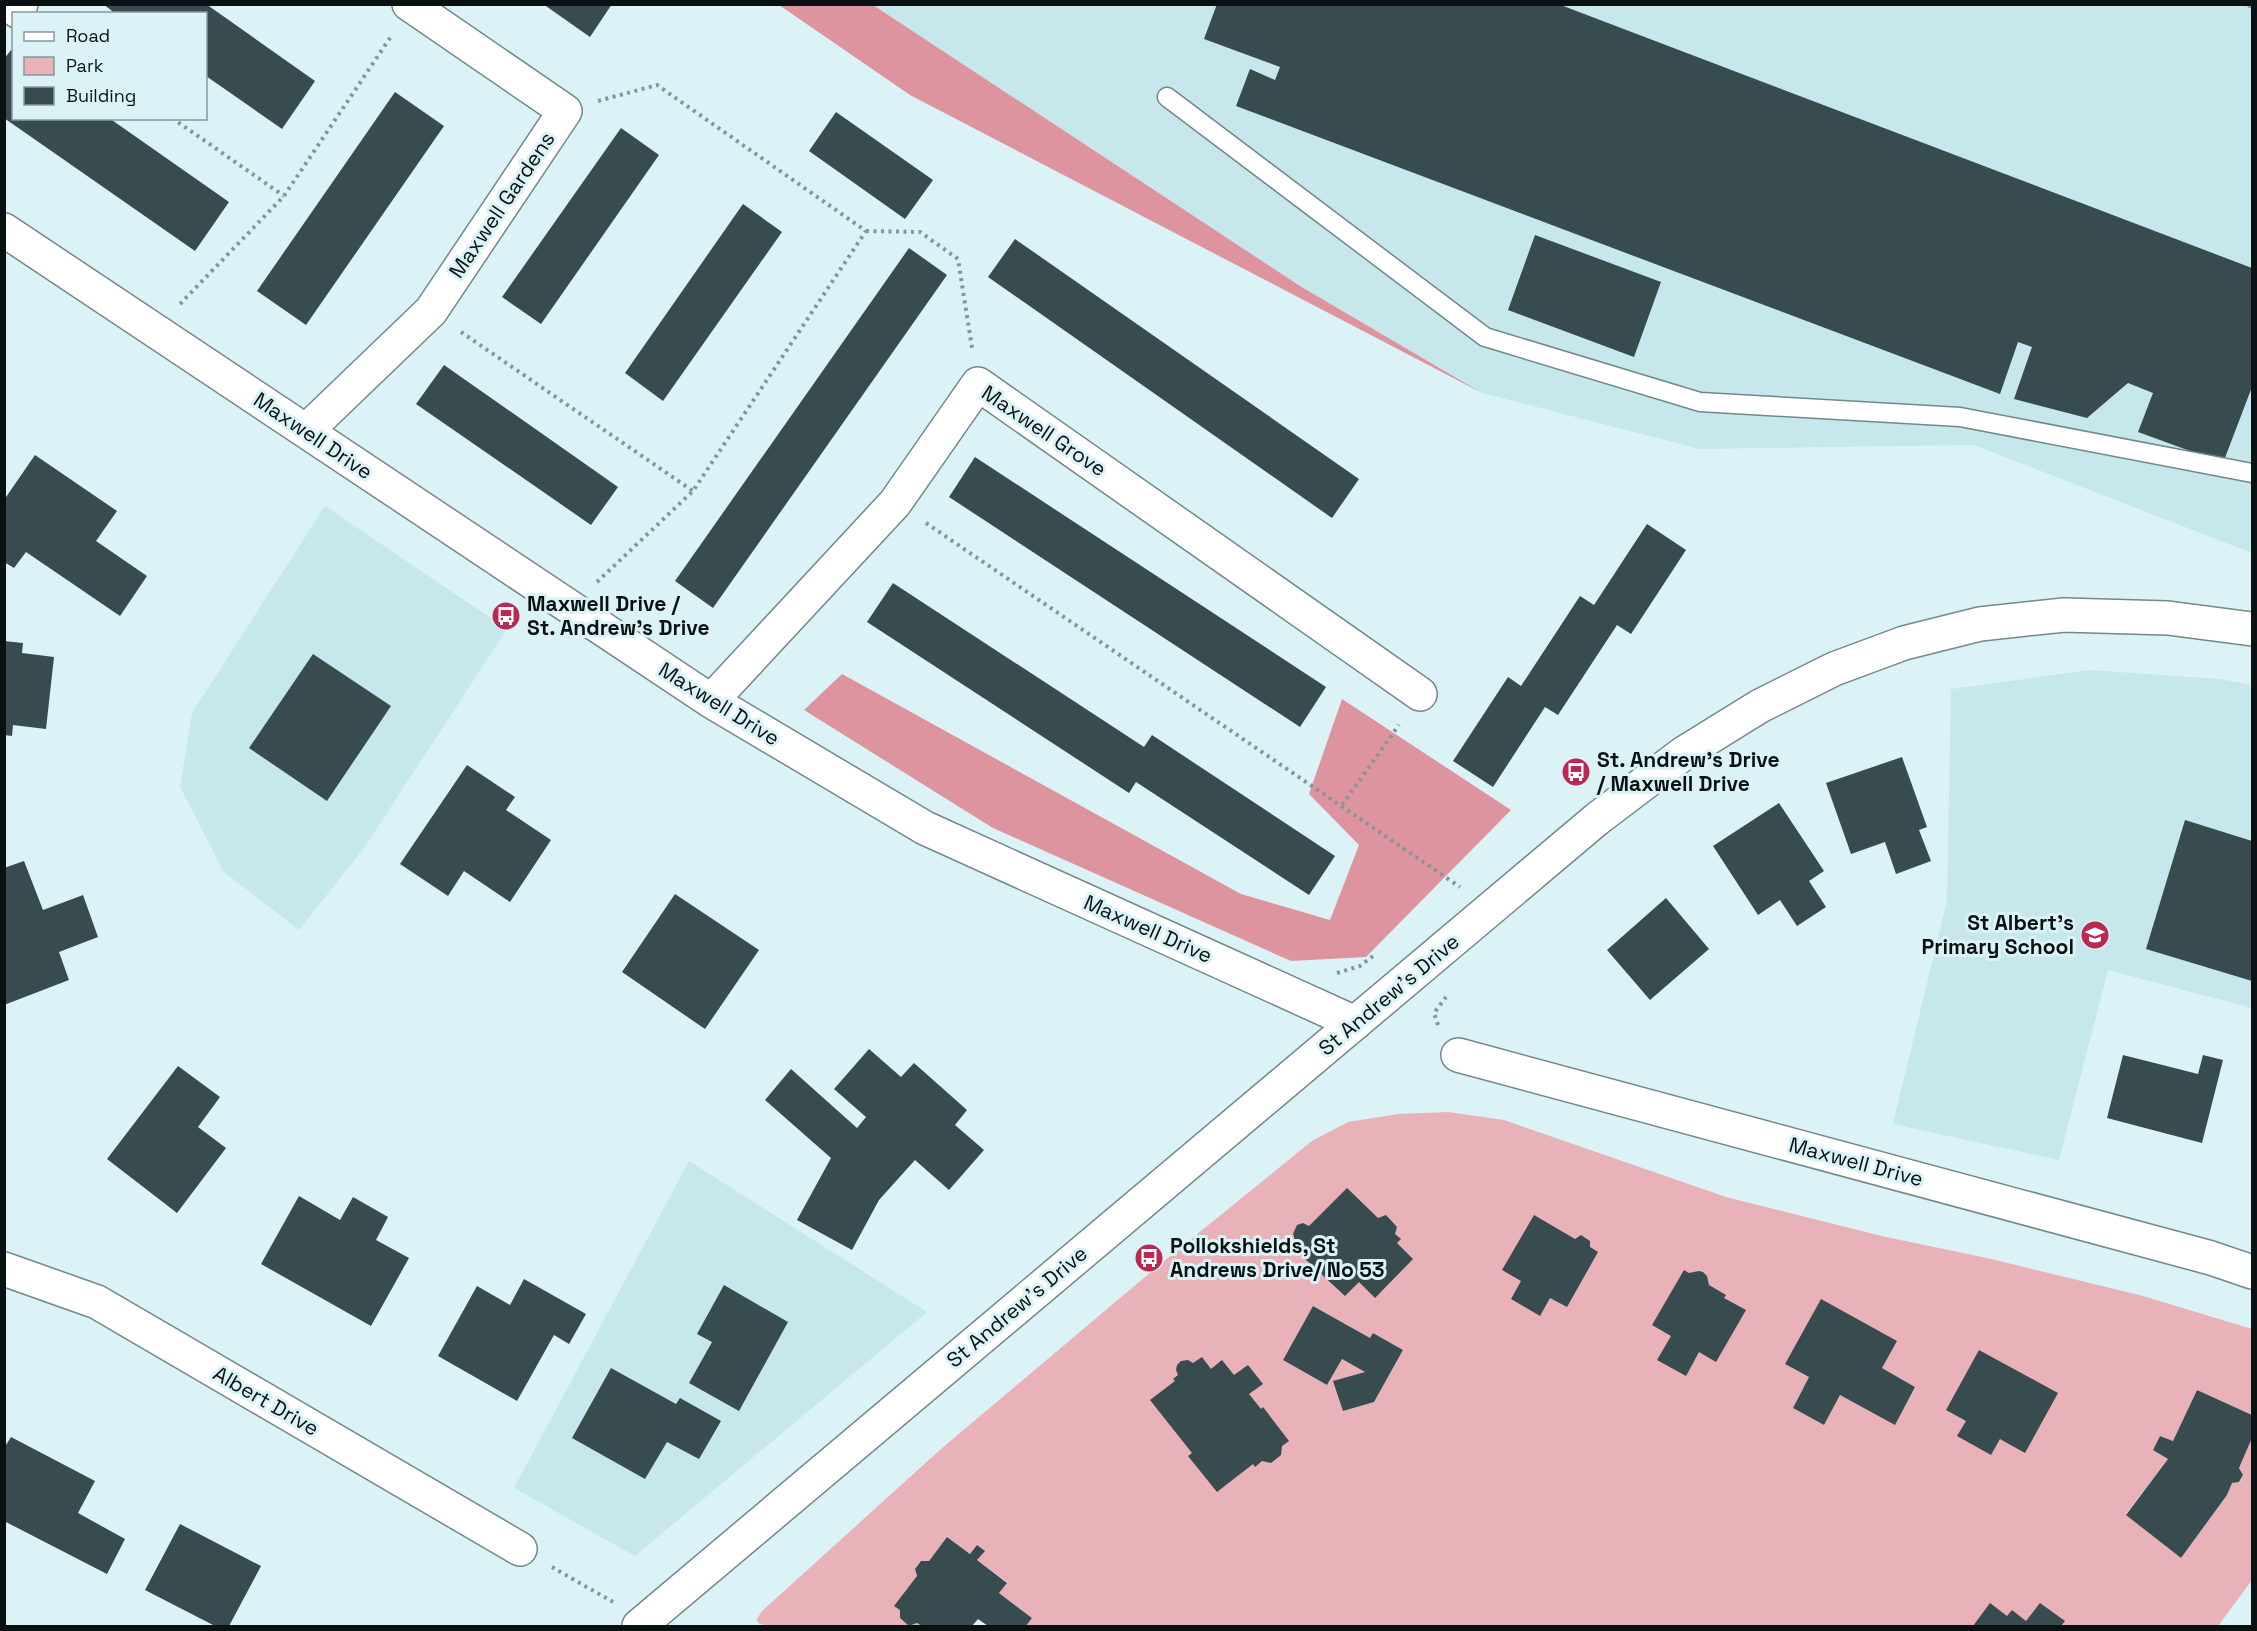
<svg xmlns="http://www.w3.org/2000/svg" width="2257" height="1631" font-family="'Space Grotesk',sans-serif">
	<rect width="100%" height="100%" fill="#dbf3f6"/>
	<path fill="#c6e7ec" d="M 873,5 L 2252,5 L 2252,553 L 1974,445 L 1700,449 L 1482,393 L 1300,286 Z
		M 325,506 L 507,629 L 364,848 L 299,930 L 224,872 L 180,787 L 192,713 Z
		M 2090,670 L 2220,679 L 2252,685 L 2252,1008 L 2108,970 L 2059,1160 L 1893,1124 L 1947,900 L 1951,689 Z
		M 689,1161 L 927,1312 L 635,1556 L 514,1488 Z"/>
	<path fill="#e9b1b8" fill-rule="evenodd" d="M 1448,1112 L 1504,1120 L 1726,1197 L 1886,1237 L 1987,1258 L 2143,1296 L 2252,1329 L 2252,1415 L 2197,1390 L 2173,1441 L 2160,1436 L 2153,1450 L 2168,1459 L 2126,1514 L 2181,1558 L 2227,1495 L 2232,1483 L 2240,1482 L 2243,1475 L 2239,1468 L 2252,1438 L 2252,1580 L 2218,1626 L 1026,1626 L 1032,1618 L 999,1593 L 1007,1582 L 977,1560 L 984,1551 L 977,1545 L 970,1554 L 947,1537 L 929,1561 L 921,1561 L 915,1569 L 917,1576 L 900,1610 L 900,1618 L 909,1625 L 917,1623 L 922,1626 L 766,1626 L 758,1623 L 757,1619 L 762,1611 L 941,1449 L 1164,1261 L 1312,1141 L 1348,1122 L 1398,1114 ZM 1821,1300 L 1896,1341 L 1882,1368 L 1915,1387 L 1895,1424 L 1840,1395 L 1824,1425 L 1793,1408 L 1809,1377 L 1785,1364 ZM 1313,1306 L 1370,1338 L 1373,1333 L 1403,1350 L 1374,1402 L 1343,1411 L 1365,1372 L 1342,1359 L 1327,1385 L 1283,1360 Z"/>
	<path fill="#de949e" d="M 779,5 L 873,5 L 1300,286 L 1482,393 L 910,95 Z
		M 842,674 L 1241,894 L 1330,920 L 1359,845 L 1309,794 L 1342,699 L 1511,810 L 1366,957 L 1291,961 L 993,828 L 804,710 Z"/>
	<path fill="#384c4f" d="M 103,4 L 206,4 L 315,81 L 282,129 L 206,76 L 206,14 L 116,14 Z
		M 543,4 L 612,4 L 590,37 Z
		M 1217,4 L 1558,4 L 2252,268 L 2252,387 L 2223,463 L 2138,432 L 2153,393 L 2128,383 L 2087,418 L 2014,399 L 2032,347 L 2018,342 L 2000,394 L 1236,106 L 1250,69 L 1275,80 L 1280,67 L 1204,39 Z
		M 11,50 L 14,52 L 14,118 L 109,118 L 229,202 L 195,251 L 4,118 L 4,59 Z
		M 395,92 L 444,126 L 306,325 L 257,291 Z
		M 836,112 L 933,180 L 905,219 L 809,151 Z
		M 621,128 L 659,155 L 541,324 L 502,297 Z
		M 743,204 L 782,232 L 663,401 L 625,373 Z
		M 1535,235 L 1661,282 L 1634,357 L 1508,310 Z
		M 1015,239 L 1359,479 L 1332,518 L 988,277 Z
		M 909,248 L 947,275 L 713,608 L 675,581 Z
		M 444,365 L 618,487 L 591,525 L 416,404 Z
		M 35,455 L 117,511 L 96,541 L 147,576 L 120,616 L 26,552 L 14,568 L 4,562 L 4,500 Z
		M 975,457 L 1326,687 L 1300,727 L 949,497 Z
		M 1647,524 L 1686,550 L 1631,634 L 1617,625 L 1558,715 L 1545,707 L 1493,787 L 1453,761 L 1508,677 L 1521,686 L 1580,596 L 1594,605 Z
		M 893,583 L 1144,747 L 1152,735 L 1335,856 L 1309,895 L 1136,782 L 1129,793 L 867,622 Z
		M 4,641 L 23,643 L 22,653 L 54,657 L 46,729 L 13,725 L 12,736 L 4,735 Z
		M 313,654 L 391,706 L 327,801 L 249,748 Z
		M 1902,757 L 1927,827 L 1919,830 L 1931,861 L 1896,874 L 1885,842 L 1851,854 L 1826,783 Z
		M 467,765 L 515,797 L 506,810 L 551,840 L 510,902 L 464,871 L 448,896 L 400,864 Z
		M 1779,803 L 1824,871 L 1809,881 L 1826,907 L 1797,926 L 1780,900 L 1758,915 L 1713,846 Z
		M 2185,820 L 2252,841 L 2252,981 L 2146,949 Z
		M 24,861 L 43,910 L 83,895 L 98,937 L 59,952 L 69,980 L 4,1005 L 4,868 Z
		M 675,894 L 759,950 L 705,1029 L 622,972 Z
		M 1666,898 L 1709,949 L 1650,1000 L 1607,950 Z
		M 869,1049 L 901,1077 L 914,1063 L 967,1110 L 955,1125 L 984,1150 L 949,1190 L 915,1160 L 879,1200 L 852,1250 L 797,1220 L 831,1158 L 765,1100 L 791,1069 L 857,1128 L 866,1117 L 834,1089 Z
		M 2123,1055 L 2198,1074 L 2203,1055 L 2223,1060 L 2202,1143 L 2107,1118 Z
		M 178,1066 L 220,1097 L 198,1127 L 226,1148 L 177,1213 L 107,1159 Z
		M 1347,1188 L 1378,1218 L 1386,1215 L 1397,1227 L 1395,1234 L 1401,1239 L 1397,1243 L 1413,1259 L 1375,1298 L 1359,1282 L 1345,1296 L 1290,1245 L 1295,1240 L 1293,1234 L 1297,1225 L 1303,1223 L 1309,1226 Z
		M 299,1196 L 340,1220 L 353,1197 L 388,1217 L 376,1240 L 409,1258 L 371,1326 L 261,1264 Z
		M 1534,1215 L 1575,1239 L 1581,1235 L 1590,1241 L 1590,1247 L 1598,1252 L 1567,1307 L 1550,1298 L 1540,1316 L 1511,1299 L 1521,1281 L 1502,1270 Z
		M 1684,1270 L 1689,1273 L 1699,1271 L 1703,1272 L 1707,1276 L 1709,1285 L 1726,1295 L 1724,1298 L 1746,1310 L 1716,1362 L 1699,1352 L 1686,1376 L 1657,1360 L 1671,1336 L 1652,1325 Z
		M 524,1279 L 586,1314 L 569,1344 L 554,1335 L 517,1401 L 438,1356 L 477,1286 L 510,1305 Z
		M 724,1285 L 788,1322 L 739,1411 L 689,1383 L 712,1342 L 697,1334 Z
		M 1821,1299 L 1897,1341 L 1882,1368 L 1915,1387 L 1895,1425 L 1840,1395 L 1824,1425 L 1793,1408 L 1809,1377 L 1785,1364 Z
		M 1313,1306 L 1370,1338 L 1373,1333 L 1403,1350 L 1374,1402 L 1343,1411 L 1333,1381 L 1365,1372 L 1342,1359 L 1327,1385 L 1283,1360 Z
		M 1979,1350 L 2058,1393 L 2025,1453 L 2000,1439 L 1991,1455 L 1957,1436 L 1966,1421 L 1946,1410 Z
		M 1202,1357 L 1211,1369 L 1222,1360 L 1234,1375 L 1248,1365 L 1263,1384 L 1249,1394 L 1261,1409 L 1263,1407 L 1289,1441 L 1282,1446 L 1281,1455 L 1271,1463 L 1262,1461 L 1255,1467 L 1253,1464 L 1217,1492 L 1188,1456 L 1192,1453 L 1150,1400 L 1175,1381 L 1173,1379 L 1178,1375 L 1176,1370 L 1177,1365 L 1181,1361 L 1188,1360 L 1193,1363 Z
		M 611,1368 L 676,1404 L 680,1398 L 721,1421 L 699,1459 L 667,1442 L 645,1479 L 572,1438 Z
		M 2197,1390 L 2252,1415 L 2252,1438 L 2239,1468 L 2243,1475 L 2239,1482 L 2232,1483 L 2227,1495 L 2181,1558 L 2126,1515 L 2168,1459 L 2153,1450 L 2160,1436 L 2173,1441 Z
		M 11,1437 L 95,1481 L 78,1513 L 125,1539 L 107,1574 L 4,1521 L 4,1448 Z
		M 180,1524 L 261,1566 L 229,1626 L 215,1626 L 145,1590 Z
		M 947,1537 L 970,1554 L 977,1545 L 985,1551 L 977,1560 L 1007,1583 L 999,1593 L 1032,1618 L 1026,1626 L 988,1626 L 978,1619 L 972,1626 L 922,1626 L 917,1623 L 909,1626 L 900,1618 L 900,1610 L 894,1606 L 917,1576 L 915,1569 L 921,1561 L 929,1561 Z
		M 1990,1603 L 2007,1616 L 2012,1610 L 2026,1621 L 2040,1603 L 2065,1621 L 2061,1626 L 1973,1626 Z"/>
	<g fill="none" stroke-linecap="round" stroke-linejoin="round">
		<g stroke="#73888b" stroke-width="21">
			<path id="service" d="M 1167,97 L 1485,337 L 1700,402 L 1960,417 L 2252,473"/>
		</g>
		<g stroke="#73888b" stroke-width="36">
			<path id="minor" d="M 17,11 L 21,4
				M 4,230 L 711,701 L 925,828 L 1355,1023
				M 306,431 L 431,311 L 565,111 L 409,4
				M 711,701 L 895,503 L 978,384 L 1420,694
				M 1458,1055 L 2211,1258 L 2252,1272
				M 4,1269 L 97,1302 L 520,1549"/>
		</g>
		<g stroke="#73888b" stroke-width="36">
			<path id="tertiary" d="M 639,1626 L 1597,819 L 1684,753 L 1760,706 L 1834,669 L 1904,643 L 1980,624 L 2064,615 L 2168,618 L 2252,629"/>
		</g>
		<path stroke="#849698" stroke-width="4" stroke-dasharray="3 4.5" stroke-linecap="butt" d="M 172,118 L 284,196
			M 866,231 L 920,232 L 958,259 L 972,348
			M 180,304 L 284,196 L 392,35
			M 461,332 L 693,491
			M 926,523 L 1460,887
			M 597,582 L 693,491 L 866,231 L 657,85 L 598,101
			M 1342,805 L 1399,725
			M 1337,973 L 1360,966 L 1373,956
			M 1438,1025 L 1434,1013 L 1446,997
			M 552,1567 L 613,1602"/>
		<use href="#service" stroke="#fff" stroke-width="18"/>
		<use href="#minor" stroke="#fff" stroke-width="33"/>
		<use href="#tertiary" stroke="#fff" stroke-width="33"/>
		<g stroke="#718183" stroke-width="7">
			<path id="rail" d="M 2250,4 L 2252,5"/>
		</g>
		<use href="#rail" stroke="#dbf3f6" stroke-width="4.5" stroke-dasharray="14" stroke-linecap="butt"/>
	</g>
	<defs>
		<g id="bus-disc" transform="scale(1.5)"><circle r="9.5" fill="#ba2951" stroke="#dbf3f6"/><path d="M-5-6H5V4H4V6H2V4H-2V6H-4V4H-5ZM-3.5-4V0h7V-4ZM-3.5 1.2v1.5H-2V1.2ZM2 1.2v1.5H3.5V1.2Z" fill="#fff"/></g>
		<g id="school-disc" transform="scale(1.5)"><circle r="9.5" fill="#ba2951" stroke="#dbf3f6"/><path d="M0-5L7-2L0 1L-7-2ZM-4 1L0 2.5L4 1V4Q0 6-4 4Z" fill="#fff"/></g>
	</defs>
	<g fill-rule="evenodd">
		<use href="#bus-disc" x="506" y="616"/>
		<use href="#bus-disc" x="1576" y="772"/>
		<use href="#school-disc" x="2095" y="935"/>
		<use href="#bus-disc" x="1149" y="1258"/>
	</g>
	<g text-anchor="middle" stroke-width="6" stroke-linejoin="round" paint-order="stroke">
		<g font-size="21" fill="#091112" stroke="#dbf3f6">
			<text transform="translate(502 205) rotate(-56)" y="7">Maxwell Gardens</text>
			<text transform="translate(1044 431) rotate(34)" y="7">Maxwell Grove</text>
			<text transform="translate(313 436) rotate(34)" y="7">Maxwell Drive</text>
			<text transform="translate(719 704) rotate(32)" y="7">Maxwell Drive</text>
			<text transform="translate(1148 929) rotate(24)" y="7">Maxwell Drive</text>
			<text transform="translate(1389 995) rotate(-40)" y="7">St Andrew's Drive</text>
			<text transform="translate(1856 1162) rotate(15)" y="7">Maxwell Drive</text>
			<text transform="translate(1017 1307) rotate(-40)" y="7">St Andrew's Drive</text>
			<text transform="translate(266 1401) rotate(30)" y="7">Albert Drive</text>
		</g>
		<g font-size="21" font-weight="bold" fill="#091112" stroke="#dbf3f6" text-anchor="start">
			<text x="527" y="611">Maxwell Drive /<tspan x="527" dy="24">St. Andrew's Drive</tspan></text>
			<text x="1597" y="767">St. Andrew's Drive<tspan x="1597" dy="24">/ Maxwell Drive</tspan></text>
			<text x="2074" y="930" text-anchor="end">St Albert's<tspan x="2074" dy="24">Primary School</tspan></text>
			<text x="1170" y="1253">Pollokshields, St<tspan x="1170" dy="24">Andrews Drive/ No 53</tspan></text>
		</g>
	</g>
	<rect width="2257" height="1631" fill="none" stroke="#091112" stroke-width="12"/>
	<rect x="12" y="12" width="195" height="108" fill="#dbf3f6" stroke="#87999b" stroke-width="1.5"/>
	<rect x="24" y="32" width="30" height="9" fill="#ffffff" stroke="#87999b" stroke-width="1.5"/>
	<text x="66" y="42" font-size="18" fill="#091112">Road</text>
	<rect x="24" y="57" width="30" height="18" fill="#e9b1b8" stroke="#87999b" stroke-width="1.5"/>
	<text x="66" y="72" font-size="18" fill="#091112">Park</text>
	<rect x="24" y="87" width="30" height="18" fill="#384c4f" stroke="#87999b" stroke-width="1.5"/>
	<text x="66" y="102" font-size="18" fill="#091112">Building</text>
</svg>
